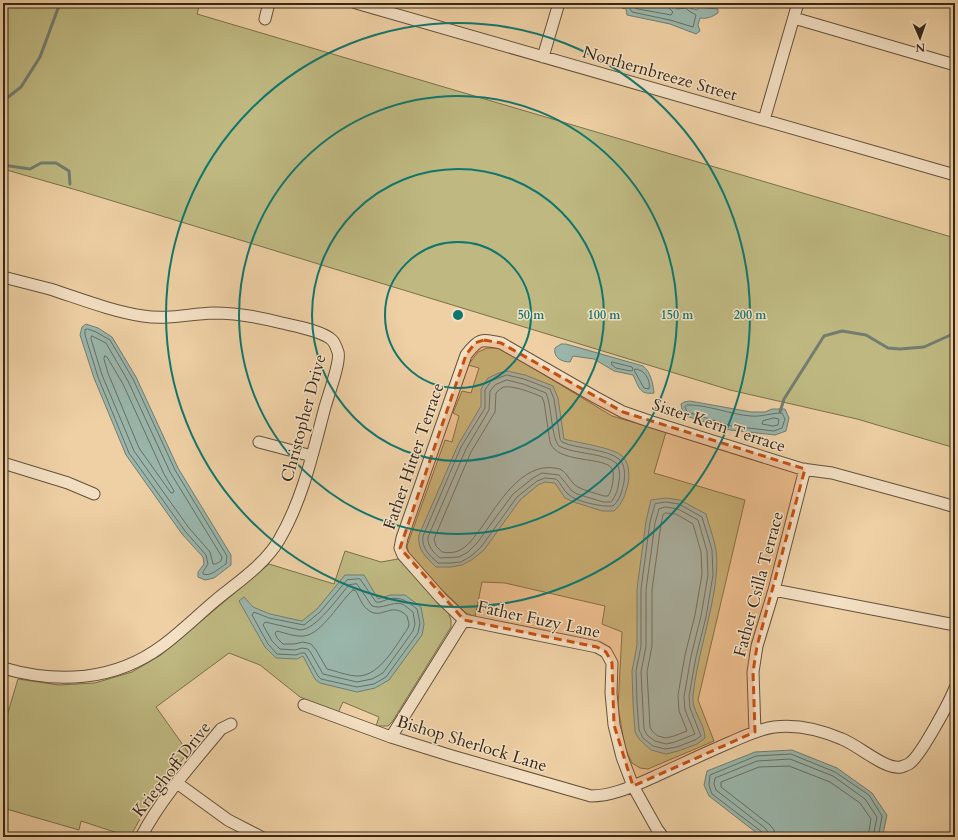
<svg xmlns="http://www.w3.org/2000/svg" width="958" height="840" font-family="Cardo,serif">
	<rect width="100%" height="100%" fill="#eed0a4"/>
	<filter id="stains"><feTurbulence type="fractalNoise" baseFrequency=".005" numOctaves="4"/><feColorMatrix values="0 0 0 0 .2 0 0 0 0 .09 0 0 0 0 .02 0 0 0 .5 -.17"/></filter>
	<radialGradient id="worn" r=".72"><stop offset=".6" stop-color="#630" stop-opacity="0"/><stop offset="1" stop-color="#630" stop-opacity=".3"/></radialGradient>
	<path fill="#bfb981" stroke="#7a704d" d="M 3,3 L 200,3 L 197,14 L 955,238 L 955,448 L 857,419 L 730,390 L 80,191 L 3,169 Z
		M 487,348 L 500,348 L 612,416 L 666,432 L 654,473 L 745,500 L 698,700 L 714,741 L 648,769 L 640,768 L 632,763 L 625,748 L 618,707 L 622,632 L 602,624 L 605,606 L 505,583 L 482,582 L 475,617 L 466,613 L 410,559 L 407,546 L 445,440 L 452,442 L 459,416 L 453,413 L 462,391 L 471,393 L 479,368 L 468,365 L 478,352 Z
		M 345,551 L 381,562 L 398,559 L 447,609 L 451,620 L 451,627 L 392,722 L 388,726 L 376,726 L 379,717 L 343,702 L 338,713 L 300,697 L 260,665 L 229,653 L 156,707 L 188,752 L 140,819 L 130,837 L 81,821 L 79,830 L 3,808 L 3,729 L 18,679 L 59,685 L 95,683 L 132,672 L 161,655 L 269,564 L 334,584 Z"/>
	<path fill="#9ab6ac" stroke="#727d71" d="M 622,3 L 675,3 L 680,6 L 685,3 L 691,5 L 690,8 L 697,10 L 699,7 L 718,9 L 718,13 C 712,17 707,19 700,18 L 698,25 L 700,31 L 696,34 L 670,24 L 627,15 L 626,9 L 622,8 Z
		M 86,324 L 98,328 L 112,337 L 136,377 L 178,468 L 231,555 L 231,565 L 214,578 L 205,580 L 198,577 L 198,572 L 204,564 L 203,557 L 182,534 L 126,455 L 94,378 L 80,335 L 82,327 Z
		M 561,344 L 566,344 L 643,366 C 651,372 653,384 654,393 C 639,395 639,387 633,375 L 614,371 L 594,359 L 573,356 L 570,362 C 561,362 553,357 555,348 Z
		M 507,371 L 525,375 L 553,386 L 558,398 L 564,439 C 578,443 610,447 621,455 C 629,461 630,474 628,484 C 625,495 623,503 614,511 L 602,511 L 574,502 L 565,498 L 555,483 L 545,482 L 538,485 L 520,500 L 484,550 L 473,559 L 462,565 L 451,567 L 436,567 C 426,557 417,550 419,535 L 458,445 L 481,406 L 481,389 L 488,378 L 499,373 Z
		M 690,401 L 751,412 L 765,412 L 772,409 L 785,409 L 789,418 L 786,431 L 775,435 L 730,430 L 683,415 L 681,404 L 684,402 Z
		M 666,498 L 680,500 L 706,514 C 709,526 714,538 716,550 C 718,564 716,578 714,592 C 708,627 697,660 693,695 C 691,711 705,723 705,738 L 697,744 L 678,751 L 666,754 L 651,750 L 640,740 L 635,732 L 633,703 L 632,671 L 637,645 L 637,589 L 646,521 L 651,500 Z
		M 345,575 L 364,575 L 378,599 L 390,595 L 405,595 L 421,607 L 424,624 L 422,635 L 389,680 L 375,688 L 357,692 L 320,683 L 315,679 L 303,656 L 297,659 L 276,658 L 265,647 L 239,601 L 244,597 L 253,607 L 270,614 L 302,621 L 317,609 Z
		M 792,750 L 837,768 L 872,793 L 887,815 L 883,834 L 894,837 L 762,837 L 709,796 L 704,785 L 707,771 L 755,752 Z"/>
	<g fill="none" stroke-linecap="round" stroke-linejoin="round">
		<path stroke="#686f62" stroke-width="1" d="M 626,3 L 632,12 L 670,20 L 693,27 L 696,15 L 689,11 L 686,8 L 677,9 L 674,6 L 674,3
			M 632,3 L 635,8 L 638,9 L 671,15 L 673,12 L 669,8 L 669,3
			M 88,329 L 96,332 L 110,340 L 133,379 L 175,470 L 227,556 L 226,564 C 219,568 211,577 203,574 L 203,572 L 208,564 L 206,555 L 185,531 L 129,453 L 98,377 L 85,335 L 85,330 Z
			M 92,336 L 106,343 L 128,381 L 170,472 L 222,557 L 221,561 L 216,564 L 213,564 L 210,552 L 189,528 L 134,451 L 102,375 L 91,339 Z
			M 105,356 L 107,357 L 123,384 L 164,474 L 174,491 L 173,493 L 171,493 L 139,448 L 108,373 L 104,359 Z
			M 612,362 L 632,367 L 633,370 L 631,371 L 616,368 L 612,365 Z
			M 635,369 C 645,369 651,381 649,389 L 644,388 L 635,372 Z
			M 507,375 L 524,379 L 550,389 L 554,399 L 560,439 L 562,442 C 577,449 607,449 619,459 C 625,464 625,474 624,482 C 622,491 620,500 613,506 C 602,507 576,502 568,494 C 563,490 561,483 556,479 L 545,478 L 537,481 L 517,497 L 481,547 L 471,556 L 461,562 L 450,563 L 438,563 C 430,556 421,548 423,536 L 461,447 L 485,408 L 485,390 L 491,381 Z
			M 507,380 L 523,384 L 546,393 C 552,407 551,437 559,446 C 573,454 605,453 616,463 C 620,467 620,476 619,481 C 618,489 616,496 611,502 L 603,502 L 577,494 L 572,491 L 559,475 L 542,473 L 533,478 L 513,494 L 477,543 L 468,552 L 459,557 L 440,558 C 434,553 427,546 428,537 L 466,449 L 489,410 L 490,391 L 495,385 Z
			M 504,387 C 513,385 533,393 542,397 L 544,402 L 550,442 C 556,464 606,456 612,469 C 614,472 613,478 613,481 C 612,486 611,492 608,496 L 604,496 C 595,493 585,491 578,487 C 568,482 568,469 555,468 C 521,463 499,503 481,528 C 475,536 468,547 458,551 C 453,553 447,553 442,552 L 436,546 L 434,539 L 471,452 L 495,412 L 496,393 L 499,390 Z
			M 687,405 C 706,404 732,415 751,416 C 762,417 771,413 782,413 L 785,419 L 782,428 L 774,431 L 731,426 L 687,412 L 685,407 Z
			M 774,418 L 779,419 L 778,425 L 773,426 L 762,424 L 763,421 Z
			M 666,502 L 679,504 L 702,517 L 712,550 L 713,575 L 706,617 L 696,657 L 689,696 L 690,708 L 701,736 L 695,740 L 677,747 L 665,749 L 653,746 L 643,738 L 639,730 L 637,703 L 636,671 L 641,646 L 641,589 L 650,522 L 655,504 Z
			M 666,507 L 678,509 L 698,520 L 707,551 L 708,575 L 701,616 L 691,656 L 684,697 L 685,710 L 695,734 L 675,742 L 666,744 L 655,741 L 647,735 L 644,729 L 641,672 L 646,646 L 646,590 L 655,523 L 659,509 Z
			M 666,513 L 676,514 L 693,524 L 701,552 L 702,574 L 695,615 L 685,655 L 678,695 L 679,711 L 687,731 L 674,736 L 666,738 L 658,736 L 652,731 L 650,727 L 647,672 L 652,646 L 652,590 L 661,524 L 663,515 Z
			M 360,579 L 376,602 C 381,603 384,600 389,599 C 401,596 408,602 417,609 L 420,623 L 418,633 L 386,677 L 374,684 L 357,687 L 321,679 L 318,676 L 305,653 L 301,653 L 296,655 L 277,654 L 268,644 L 252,615 L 254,612 L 269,618 L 304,625 L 320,612 L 347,580 Z
			M 357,584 L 372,606 C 382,610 392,601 402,604 C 405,605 410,610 413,612 L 415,624 L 413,631 L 383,673 L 372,679 L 357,682 L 323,674 L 311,653 L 308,649 L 302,648 L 295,650 L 280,649 L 272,641 L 263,625 L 265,622 L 300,630 C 316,630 339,596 349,585 Z
			M 353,590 L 356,591 C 359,597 362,605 367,609 C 381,622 391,600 407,616 L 409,624 L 408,628 C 396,645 380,676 358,676 C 348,676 336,671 327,669 L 316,650 L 311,644 L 303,642 L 294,644 L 283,644 L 277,638 L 275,633 L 277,631 C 285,633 296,637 304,636 C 322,634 340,601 353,590 Z
			M 764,837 L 762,832 L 712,794 L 709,785 L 710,775 L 756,756 L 791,754 L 835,772 L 869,795 L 882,816 L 879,833 L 880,837
			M 769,837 L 768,832 L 765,828 L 716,790 L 714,784 L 715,778 L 757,761 L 790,759 L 833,776 L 865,799 L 877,817 L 874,832 L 875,837
			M 775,837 L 774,830 L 770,825 L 721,787 L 721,782 L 759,767 L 789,766 L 830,782 L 860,803 L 871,819 L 868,837"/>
		<path stroke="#727d71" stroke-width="3" d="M 3,101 L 21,87 L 40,57 L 60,3
			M 3,165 L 30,169 L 41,163 L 56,163 L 69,171 L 70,184
			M 780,412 L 784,399 L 824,336 L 842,331 L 866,335 L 888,348 L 900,349 L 924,347 L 955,333"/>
		<g stroke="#64523c" stroke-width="13">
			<path id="minor" d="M 356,3 L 955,175
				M 794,18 L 955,65
				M 265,19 L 269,3
				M 543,57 L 559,3
				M 764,120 L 798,3
				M 3,277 C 19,281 34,285 50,289 C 81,299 111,311 143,316 C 166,320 189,314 213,313 C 237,313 259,317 282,323 C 295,326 323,331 332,340 C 334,342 337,349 338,352 C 341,361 328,396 325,407 C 313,452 303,499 279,540 C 265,564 238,582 216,600 C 198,615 181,632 162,646 C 115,681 58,684 3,668
				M 259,442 L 312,456
				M 3,463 L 68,483 L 94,494
				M 774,590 L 955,625
				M 464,620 L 441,598 L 403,555 L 400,548 L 402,538 L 466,355 C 479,338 481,339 501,343 L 595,397 L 623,412 L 652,422 L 802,469 L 832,473 L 942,503 L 955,507
				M 464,620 L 597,647 L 606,652 L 612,663 L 611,693 L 614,725 L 622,757 L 633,786 L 638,795 L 657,829 L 663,837
				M 304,705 L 391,737 L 452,756 L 591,796 C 613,796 633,786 654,777 C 680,765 705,753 731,742 C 745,736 759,729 774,727 C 797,724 821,730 842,739 C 858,745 885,770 901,767 C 903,766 908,765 910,763 C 921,755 949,703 955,688
				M 755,732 L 753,672 L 757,646 L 774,590 L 805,469
				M 391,737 L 464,620
				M 177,783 L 228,820 L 261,837
				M 141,837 C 162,797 193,763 221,729 L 231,724"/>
		</g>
		<use href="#minor" stroke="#f4e0c4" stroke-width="11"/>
	</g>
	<path fill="#c44f0f" fill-opacity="0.2" stroke="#c44f0f" stroke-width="3" stroke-dasharray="8 5" stroke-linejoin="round" d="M 484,340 L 501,343 L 623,412 L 805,469 L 757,646 L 753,672 L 755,732 L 633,786 L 614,725 L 612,663 L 606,652 L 597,647 L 464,620 L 400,548 L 466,355 L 475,343 Z"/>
	<g fill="none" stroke="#0f766e" stroke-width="2">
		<circle cx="458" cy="315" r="73"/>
		<circle cx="458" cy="315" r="146"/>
		<circle cx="458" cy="315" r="219"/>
		<circle cx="458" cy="315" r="292"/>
	</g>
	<g text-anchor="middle" stroke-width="3" stroke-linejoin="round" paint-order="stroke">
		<g font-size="17" fill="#362819" stroke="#f4e0c4">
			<text transform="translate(660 73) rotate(16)" y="6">Northernbreeze Street</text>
			<text transform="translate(303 418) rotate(-75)" y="6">Christopher Drive</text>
			<text transform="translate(719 425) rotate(18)" y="6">Sister Kern Terrace</text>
			<text transform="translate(413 456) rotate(-71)" y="6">Father Hitter Terrace</text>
			<text transform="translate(758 584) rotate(-75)" y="6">Father Csilla Terrace</text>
			<text transform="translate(539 619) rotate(12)" y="6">Father Fuzy Lane</text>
			<text transform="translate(472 743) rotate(17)" y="6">Bishop Sherlock Lane</text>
			<text transform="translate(171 769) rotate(-52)" y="6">Krieghoff Drive</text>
		</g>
	</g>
	<circle cx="458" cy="315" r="6" fill="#0f766e" stroke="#f4e0c4" stroke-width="2"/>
	<g font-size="12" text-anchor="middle" font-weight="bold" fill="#0f766e" stroke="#f4e0c4" stroke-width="3" stroke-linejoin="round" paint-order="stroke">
		<text x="531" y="319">50 m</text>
		<text x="604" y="319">100 m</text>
		<text x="677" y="319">150 m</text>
		<text x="750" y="319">200 m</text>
	</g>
	<rect width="958" height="840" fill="none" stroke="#eed0a4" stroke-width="16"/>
	<rect x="4" y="4" width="950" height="832" fill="none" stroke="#362819" stroke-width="2"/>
	<rect x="8" y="8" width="942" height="824" fill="none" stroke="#362819"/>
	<g transform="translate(920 38) rotate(178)" stroke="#f4e0c4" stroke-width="3" paint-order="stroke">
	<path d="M0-3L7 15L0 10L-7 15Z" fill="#362819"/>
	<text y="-6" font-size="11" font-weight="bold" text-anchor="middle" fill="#362819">N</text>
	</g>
	<rect width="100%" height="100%" filter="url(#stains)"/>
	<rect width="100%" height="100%" fill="url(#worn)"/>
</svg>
